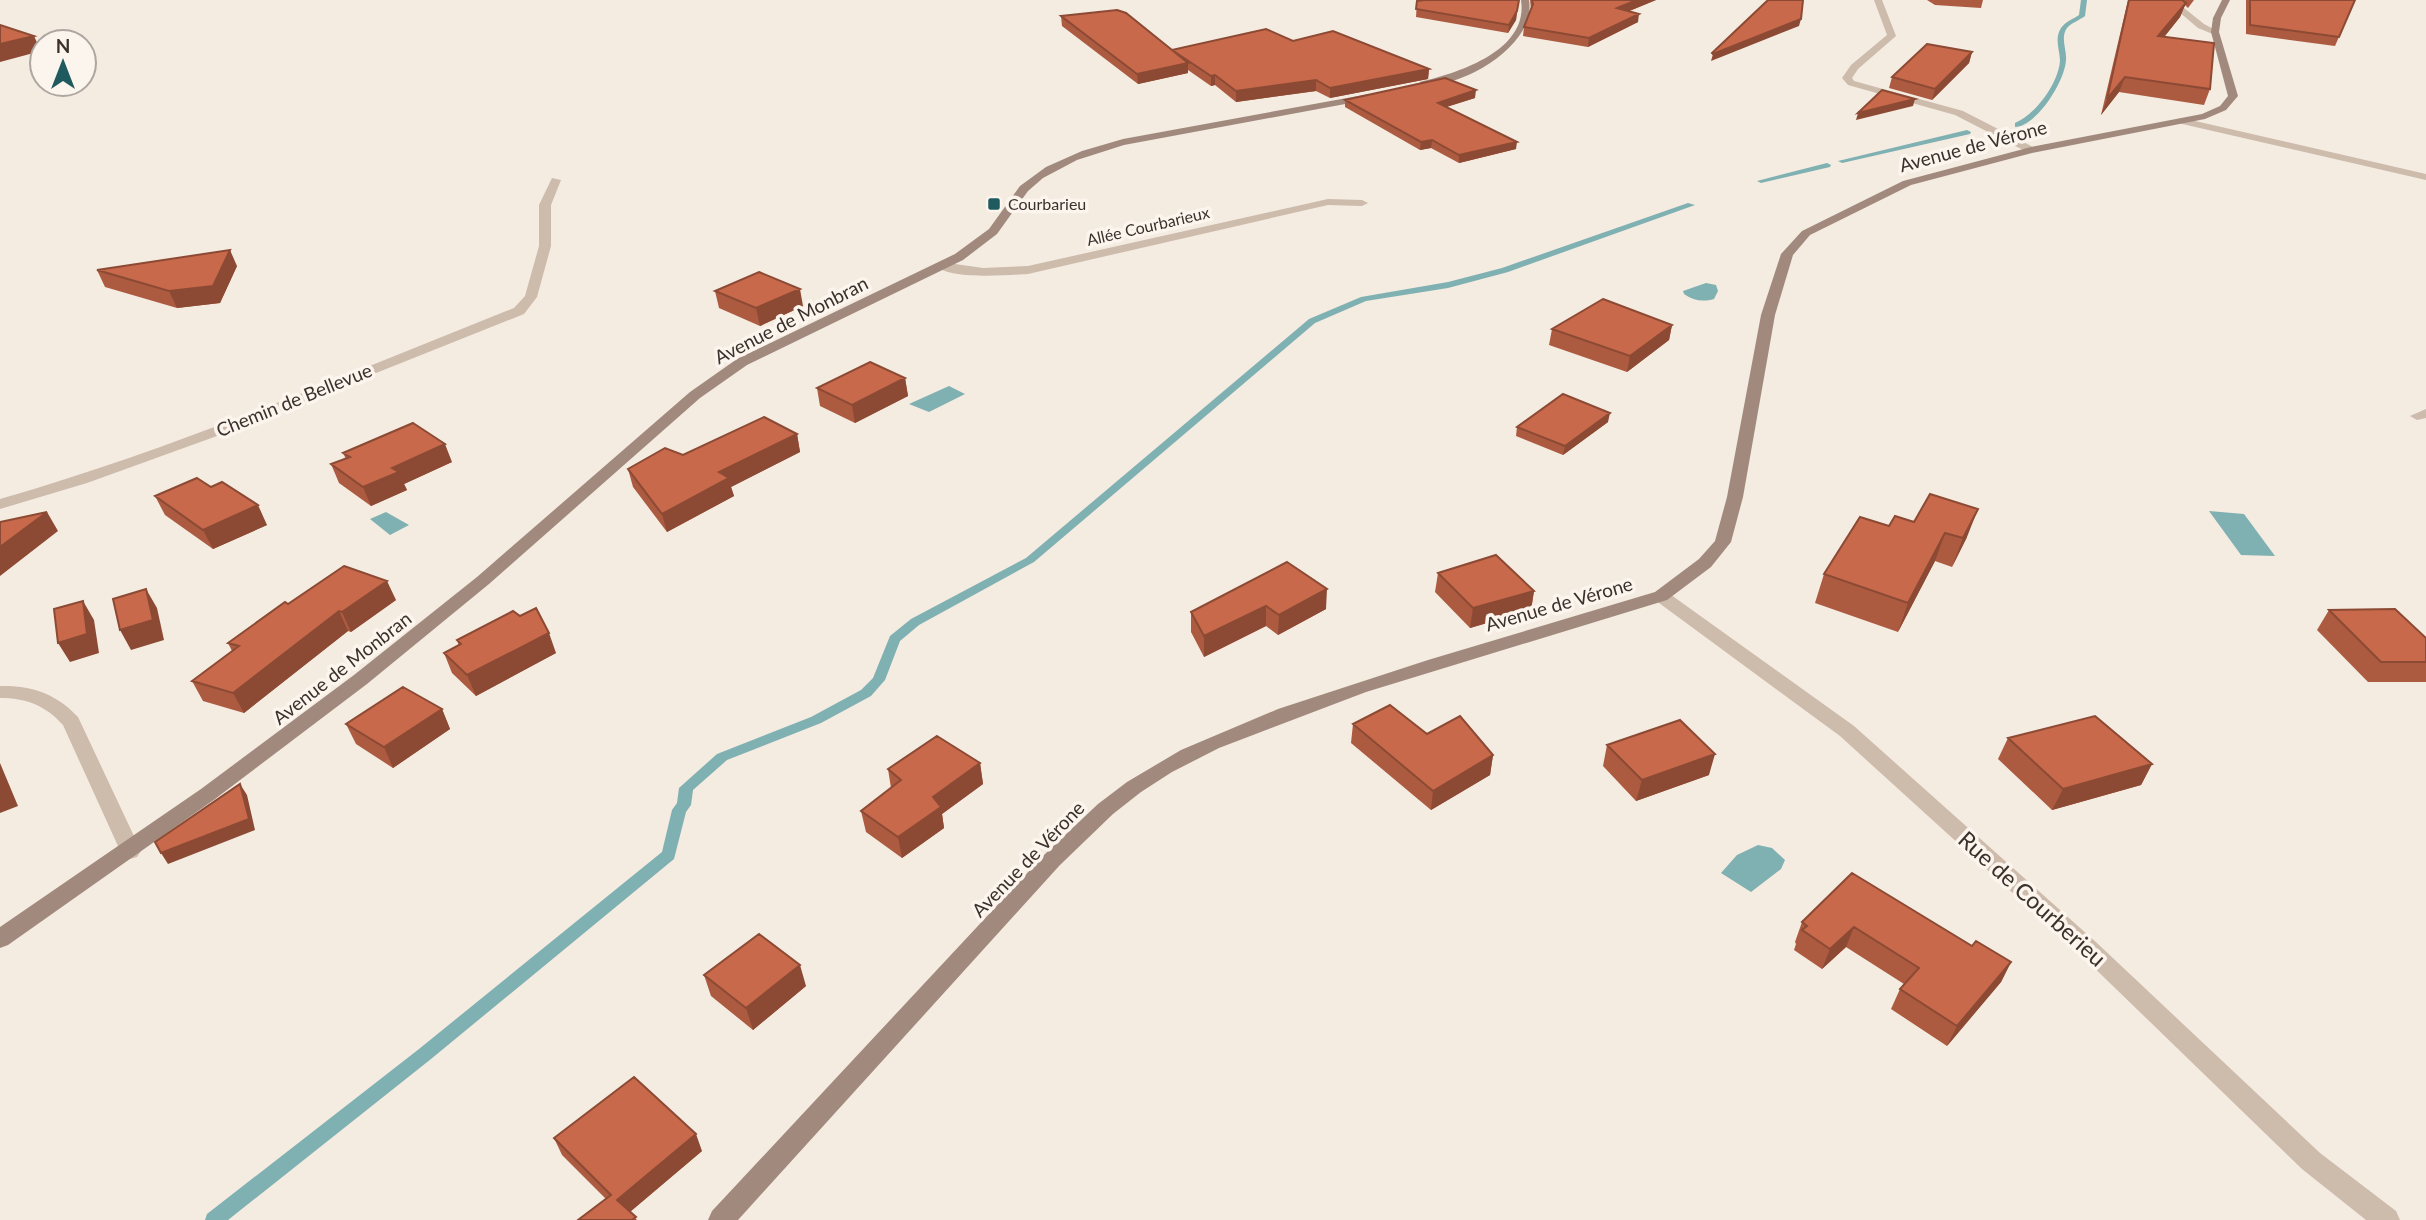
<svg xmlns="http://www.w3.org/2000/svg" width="2426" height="1220" font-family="Lato,sans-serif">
	<rect width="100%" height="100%" fill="#f4ebe1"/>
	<path fill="#7fb0b2" d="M 1706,283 L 1716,285 L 1718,291 L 1714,299 C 1703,302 1694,301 1684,294 L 1683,291 Z
		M 949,386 L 965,394 L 929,412 L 909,404 Z
		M 2209,511 L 2244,514 L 2275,556 L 2241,555 Z
		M 386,512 L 409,525 L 390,535 L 370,519 Z
		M 1758,845 L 1772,848 L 1785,860 L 1781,869 L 1751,892 L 1721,873 L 1737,855 Z"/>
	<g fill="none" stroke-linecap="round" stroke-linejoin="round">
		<path fill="#7fb0b2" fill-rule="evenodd" d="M 2081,0 L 2087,0 L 2085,16 C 2080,20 2071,23 2067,28 C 2060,38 2067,50 2066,60 C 2065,81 2037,126 2015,127 L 2015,123 C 2036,114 2058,84 2060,61 C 2060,50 2054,39 2061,28 C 2065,22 2073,19 2079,15 Z
			M 1967,130 L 1971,132 L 1970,134 L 1842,163 L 1838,161 Z
			M 1827,163 L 1831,165 L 1830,167 L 1761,183 L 1757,181 Z
			M 1688,203 L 1695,205 L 1508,272 L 1448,288 L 1366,301 L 1315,323 L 1034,562 L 919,625 L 900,641 L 885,680 L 871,696 L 821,723 L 727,760 L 693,790 L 691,805 L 686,812 L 674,859 L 431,1059 L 228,1220 L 205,1220 L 207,1214 L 419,1049 L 662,852 L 672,810 L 677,803 L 679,788 L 717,754 L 811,717 L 861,690 L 873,678 L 890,636 L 911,619 L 1026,558 L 1309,319 L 1361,297 L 1448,282 L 1502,268 Z"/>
		<path fill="#cdbbac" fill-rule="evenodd" d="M 2182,118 L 2426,174 L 2426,180 L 2178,123 L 2178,119 Z
			M 552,178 L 561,180 L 551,205 L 551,246 L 537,297 L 524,314 L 228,432 L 87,483 L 0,509 L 0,499 C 176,448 344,376 514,308 L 525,296 L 539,246 L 539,205 Z
			M 1328,199 L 1362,200 L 1368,203 L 1362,206 L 1328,205 L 1028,274 C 1005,275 953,280 935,266 L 941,262 L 983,268 L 1028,266 Z
			M 2426,409 L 2426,418 L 2417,420 L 2410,416 Z
			M 0,686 C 31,685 57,694 78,717 L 141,851 L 137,857 L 130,859 L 123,857 L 63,725 C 45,705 26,698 0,698 Z"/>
		<path fill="#cdbbac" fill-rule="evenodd" d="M 1874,0 L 1882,0 L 1896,36 L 1858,69 L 1852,78 L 1854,81 L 1963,111 L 2035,148 L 2035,152 L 2027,152 L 1955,115 L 1848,85 L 1842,78 L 1851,65 L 1887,35 Z
			M 2165,0 L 2174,0 L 2204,24 L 2219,32 L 2215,35 L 2198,28 Z
			M 1661,591 L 1667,592 L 1854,726 L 2098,944 L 2320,1153 L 2396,1211 L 2400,1220 L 2366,1220 L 2302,1169 L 2082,956 L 1840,736 L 1655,600 L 1652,596 Z"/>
		<path fill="#a18a7d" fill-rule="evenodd" d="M 1521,0 L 1529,0 C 1537,46 1460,89 1420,86 L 1420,82 C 1458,73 1529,51 1521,0 Z
			M 2222,0 L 2230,0 L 2221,18 L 2219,32 L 2238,96 L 2226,110 L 2205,119 L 2032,153 L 1911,185 L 1810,235 L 1793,255 L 1775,315 L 1743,497 L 1731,542 L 1711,567 L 1667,600 L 1366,692 L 1219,748 L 1172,772 L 1141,792 L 1113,814 L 1060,865 L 738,1220 L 708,1220 L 712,1211 L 1045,854 L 1098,804 L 1127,782 L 1181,750 L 1278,709 L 1428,660 L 1655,592 L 1699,559 L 1715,541 L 1727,497 L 1761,315 L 1781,254 L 1802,231 L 1903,181 L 2031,147 L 2202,114 L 2220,106 L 2228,96 L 2211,32 L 2213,18 Z
			M 1369,94 L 1374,97 L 1372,99 L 1124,145 L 1077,160 L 1043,178 L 1028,191 L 997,234 L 963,260 L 747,365 L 700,398 L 489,584 L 367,684 L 215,799 L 8,945 L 0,948 L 0,927 L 201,789 L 354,675 L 477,577 L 690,392 L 737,359 L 955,254 L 989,229 L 1020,186 L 1046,167 L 1082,151 L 1123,139 Z"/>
	</g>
	<path fill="#ac5a40" d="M 1519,0 L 1516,20 L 1508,33 L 1416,17 L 1417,1 Z
		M 1530,0 L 1656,0 L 1629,11 L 1638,22 L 1588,47 L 1523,36 L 1524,27 L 1531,9 Z
		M 1927,0 L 1983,0 L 1981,8 L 1935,5 Z
		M 2128,0 L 2194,0 L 2188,8 L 2185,5 L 2180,17 L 2164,37 L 2210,89 L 2204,105 L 2119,92 L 2101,115 Z
		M 2246,0 L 2355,0 L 2335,46 L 2246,34 Z
		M 1061,16 L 1172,50 L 1293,41 L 1429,69 L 1428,79 L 1330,98 L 1316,91 L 1236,102 L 1215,85 L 1211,86 L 1188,70 L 1188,73 L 1138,84 L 1062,26 Z
		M 1972,52 L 1969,63 L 1932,100 L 1889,88 L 1892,77 Z
		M 1475,98 L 1446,107 L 1516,149 L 1459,163 L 1431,148 L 1420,150 L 1345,107 L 1345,100 Z
		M 237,266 L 220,303 L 177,308 L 105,287 L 97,270 Z
		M 715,291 L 803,306 L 760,326 L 719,308 Z
		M 1672,325 L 1669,340 L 1627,372 L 1549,345 L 1552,329 Z
		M 905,378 L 908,396 L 855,423 L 820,406 L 817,388 Z
		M 1608,422 L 1563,455 L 1516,436 L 1517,427 Z
		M 797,434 L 800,452 L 731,487 L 734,496 L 667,532 L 633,487 L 628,469 L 683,455 Z
		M 343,453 L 452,462 L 404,484 L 407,490 L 371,506 L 339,483 L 331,464 L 346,459 Z
		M 211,487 L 267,525 L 213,549 L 165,515 L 155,496 Z
		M 1895,516 L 1967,537 L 1952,567 L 1935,561 L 1898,632 L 1815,603 L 1824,574 L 1889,526 Z
		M 1287,562 L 1326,609 L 1278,635 L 1266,626 L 1204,657 L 1191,632 L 1191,612 Z
		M 1438,573 L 1534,591 L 1531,610 L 1470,628 L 1435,592 Z
		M 396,600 L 351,632 L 348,631 L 244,713 L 203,701 L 192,681 L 232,651 L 228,643 L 288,604 Z
		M 2329,610 L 2426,638 L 2426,682 L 2368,682 L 2317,630 Z
		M 457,640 L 556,653 L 476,696 L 452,673 L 444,653 L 459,646 Z
		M 442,709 L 450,729 L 393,768 L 356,744 L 346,724 Z
		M 1353,724 L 1427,734 L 1493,755 L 1490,775 L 1431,810 L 1351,743 Z
		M 2008,738 L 2152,764 L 2141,785 L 2052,810 L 1998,759 Z
		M 1607,745 L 1709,775 L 1636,801 L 1603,766 Z
		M 980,763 L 983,784 L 942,814 L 944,828 L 902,858 L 866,832 L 861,811 L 891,788 L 888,769 Z
		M 1852,873 L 1972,946 L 2011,962 L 2001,982 L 1947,1046 L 1891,1009 L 1900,989 L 1904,984 L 1846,947 L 1822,969 L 1794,950 L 1796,944 L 1795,942 L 1802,922 Z
		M 704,975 L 806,986 L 753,1030 L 711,996 Z
		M 554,1138 L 702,1151 L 630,1212 L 637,1220 L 578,1220 L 606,1199 L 562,1155 Z"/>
	<path fill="#8c4a34" d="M 1637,0 L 1656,0 L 1615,17 L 1617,8 Z
		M 2186,3 L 2180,17 L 2153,51 L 2158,36 Z
		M 1517,11 L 1516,20 L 1508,33 L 1509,25 Z
		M 1639,14 L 1638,22 L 1588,47 L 1589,38 Z
		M 1801,19 L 1799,26 L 1711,61 L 1713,54 Z
		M 34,36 L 41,51 L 0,62 L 0,44 Z
		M 1972,52 L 1969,63 L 1932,100 L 1935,89 Z
		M 1188,63 L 1188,73 L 1138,84 L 1137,74 Z
		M 1429,69 L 1428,79 L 1330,98 L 1330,88 Z
		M 1215,75 L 1215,85 L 1211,86 L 1211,76 Z
		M 2125,77 L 2119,92 L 2101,115 L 2107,99 Z
		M 1316,80 L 1316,91 L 1236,102 L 1236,91 Z
		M 1476,90 L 1475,98 L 1437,110 L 1438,103 Z
		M 1915,99 L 1913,106 L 1856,120 L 1858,113 Z
		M 1432,140 L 1431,148 L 1420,150 L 1421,142 Z
		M 1517,142 L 1516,149 L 1459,163 L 1459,155 Z
		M 230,250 L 237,266 L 220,303 L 177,308 L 169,291 Z
		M 800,289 L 803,306 L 760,326 L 756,308 Z
		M 1672,325 L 1669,340 L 1627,372 L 1630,356 Z
		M 905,378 L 908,396 L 855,423 L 852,405 Z
		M 1610,413 L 1608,422 L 1563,455 L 1565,446 Z
		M 797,434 L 800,452 L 731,487 L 734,496 L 667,532 L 662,514 L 719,472 Z
		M 445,444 L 452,462 L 404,484 L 407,490 L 371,506 L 363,487 L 392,468 Z
		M 258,505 L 267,525 L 213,549 L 203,530 Z
		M 1978,509 L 1967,537 L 1952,567 L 1963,538 Z
		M 47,512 L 58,531 L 0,576 L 0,547 Z
		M 1945,533 L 1935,561 L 1898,632 L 1908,603 Z
		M 387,581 L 396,600 L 351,632 L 342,612 Z
		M 146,589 L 157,608 L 164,640 L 131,650 L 120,630 Z
		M 1327,589 L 1326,609 L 1278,635 L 1279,615 Z
		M 1534,591 L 1531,610 L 1470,628 L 1473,608 Z
		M 83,601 L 94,620 L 99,653 L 70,662 L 58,643 Z
		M 1266,606 L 1266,626 L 1204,657 L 1204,636 Z
		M 339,611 L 348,631 L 244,713 L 233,693 Z
		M 549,633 L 556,653 L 476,696 L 467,675 Z
		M 442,709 L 450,729 L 393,768 L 384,747 Z
		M 1715,754 L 1709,775 L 1636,801 L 1642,780 Z
		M 1493,755 L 1490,775 L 1431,810 L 1433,791 Z
		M 0,763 L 18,806 L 0,813 Z
		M 980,763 L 983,784 L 942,814 L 944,828 L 902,858 L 898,837 L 933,797 Z
		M 2152,764 L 2141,785 L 2052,810 L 2063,789 Z
		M 240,784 L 247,795 L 255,830 L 168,864 L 161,853 Z
		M 1854,927 L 1846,947 L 1822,969 L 1830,949 Z
		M 2011,962 L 2001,982 L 1947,1046 L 1957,1026 Z
		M 800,965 L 806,986 L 753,1030 L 746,1008 Z
		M 696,1134 L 702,1151 L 625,1216 L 617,1200 Z"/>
	<path fill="#c8694b" stroke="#8c4a34" stroke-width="2" d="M 1425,0 L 1519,0 L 1517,11 L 1509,25 L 1416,9 L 1417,1 Z
		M 1532,0 L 1637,0 L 1617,8 L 1639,14 L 1589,38 L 1524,27 L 1533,4 Z
		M 1768,0 L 1803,0 L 1801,19 L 1713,54 L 1712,53 Z
		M 2129,0 L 2182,0 L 2186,3 L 2158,36 L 2214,43 L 2210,89 L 2125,77 L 2107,99 Z
		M 2250,0 L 2355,0 L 2339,37 L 2250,25 Z
		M 1117,10 L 1126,13 L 1172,50 L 1266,29 L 1293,41 L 1333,31 L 1429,69 L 1330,88 L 1316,80 L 1236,91 L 1215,75 L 1211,76 L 1172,50 L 1188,63 L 1137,74 L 1061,16 Z
		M 0,25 L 34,36 L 0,44 Z
		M 1927,44 L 1972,52 L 1935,89 L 1892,77 Z
		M 1445,78 L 1476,90 L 1438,103 L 1517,142 L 1459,155 L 1432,140 L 1421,142 L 1345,100 Z
		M 1882,90 L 1915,99 L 1858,113 Z
		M 230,250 L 213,286 L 169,291 L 97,270 Z
		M 759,272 L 800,289 L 756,308 L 715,291 Z
		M 1603,299 L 1672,325 L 1630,356 L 1552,329 Z
		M 870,362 L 905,378 L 852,405 L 817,388 Z
		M 1563,394 L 1610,413 L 1565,446 L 1517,427 Z
		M 764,417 L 797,434 L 719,472 L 729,478 L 662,514 L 628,469 L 665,448 L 683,455 Z
		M 413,423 L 445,444 L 392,468 L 399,472 L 363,487 L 331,464 L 350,457 L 343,453 Z
		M 197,478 L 211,487 L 222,482 L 258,505 L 203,530 L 155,496 Z
		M 1930,494 L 1978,509 L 1963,538 L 1945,533 L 1908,603 L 1824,574 L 1860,517 L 1889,526 L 1895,516 L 1914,522 Z
		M 47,512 L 0,547 L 0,522 Z
		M 1496,555 L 1534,591 L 1473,608 L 1438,573 Z
		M 1287,562 L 1327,589 L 1279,615 L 1266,606 L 1204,636 L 1191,612 Z
		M 344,566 L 387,581 L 342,612 L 339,611 L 233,693 L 192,681 L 239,646 L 228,643 L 285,602 L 288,604 Z
		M 146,589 L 153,620 L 120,630 L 113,599 Z
		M 83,601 L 87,634 L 58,643 L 54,609 Z
		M 536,608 L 549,633 L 467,675 L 444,653 L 461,644 L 457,640 L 513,611 L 520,616 Z
		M 2395,609 L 2426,638 L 2426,662 L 2381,662 L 2329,610 Z
		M 403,687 L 442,709 L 384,747 L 346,724 Z
		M 1390,705 L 1427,734 L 1460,716 L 1493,755 L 1433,791 L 1353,724 Z
		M 2095,716 L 2152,764 L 2063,789 L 2008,738 Z
		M 1680,720 L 1715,754 L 1642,780 L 1607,745 Z
		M 937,736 L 980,763 L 933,797 L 941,807 L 898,837 L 861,811 L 901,780 L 888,769 Z
		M 240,784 L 249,819 L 161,853 L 155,842 Z
		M 1852,873 L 1972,946 L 1976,941 L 2011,962 L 1957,1026 L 1900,989 L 1919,968 L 1854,927 L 1830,949 L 1802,930 L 1807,926 L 1802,922 Z
		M 759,934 L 800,965 L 746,1008 L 704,975 Z
		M 634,1077 L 696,1134 L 617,1200 L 636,1217 L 632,1220 L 578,1220 L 611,1195 L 554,1138 Z"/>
	<rect fill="#1f5a5e" stroke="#fbf5ee" stroke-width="2.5" x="987" y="197" width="14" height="14" rx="3.5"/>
	<g text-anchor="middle" stroke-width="7" stroke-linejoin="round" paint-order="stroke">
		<g font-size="16" fill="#3b302b" stroke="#fbf5ee" text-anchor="start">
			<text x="1008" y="210">Courbarieu</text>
		</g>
		<g font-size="16" fill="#3b302b" stroke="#fbf5ee">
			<text transform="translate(1148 226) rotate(-13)" y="6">Allée Courbarieux</text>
		</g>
		<g font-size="19" fill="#3b302b" stroke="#fbf5ee">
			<text transform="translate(1973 146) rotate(-15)" y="7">Avenue de Vérone</text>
			<text transform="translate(791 320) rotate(-27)" y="7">Avenue de Monbran</text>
			<text transform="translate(294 400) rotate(-22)" y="7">Chemin de Bellevue</text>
			<text transform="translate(1559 604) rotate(-16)" y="7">Avenue de Vérone</text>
			<text transform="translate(342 668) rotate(-38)" y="7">Avenue de Monbran</text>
			<text transform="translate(1028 859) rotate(-46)" y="7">Avenue de Vérone</text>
		</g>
		<g font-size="23" fill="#3b302b" stroke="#fbf5ee">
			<text transform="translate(2032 899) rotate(42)" y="8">Rue de Courberieu</text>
		</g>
	</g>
	<g transform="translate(63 63)"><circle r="33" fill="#fbf5ee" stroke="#aea6a0" stroke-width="2"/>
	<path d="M0-5L12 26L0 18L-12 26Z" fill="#1f5a5e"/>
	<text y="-10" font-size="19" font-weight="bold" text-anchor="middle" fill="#3b302b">N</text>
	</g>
</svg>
